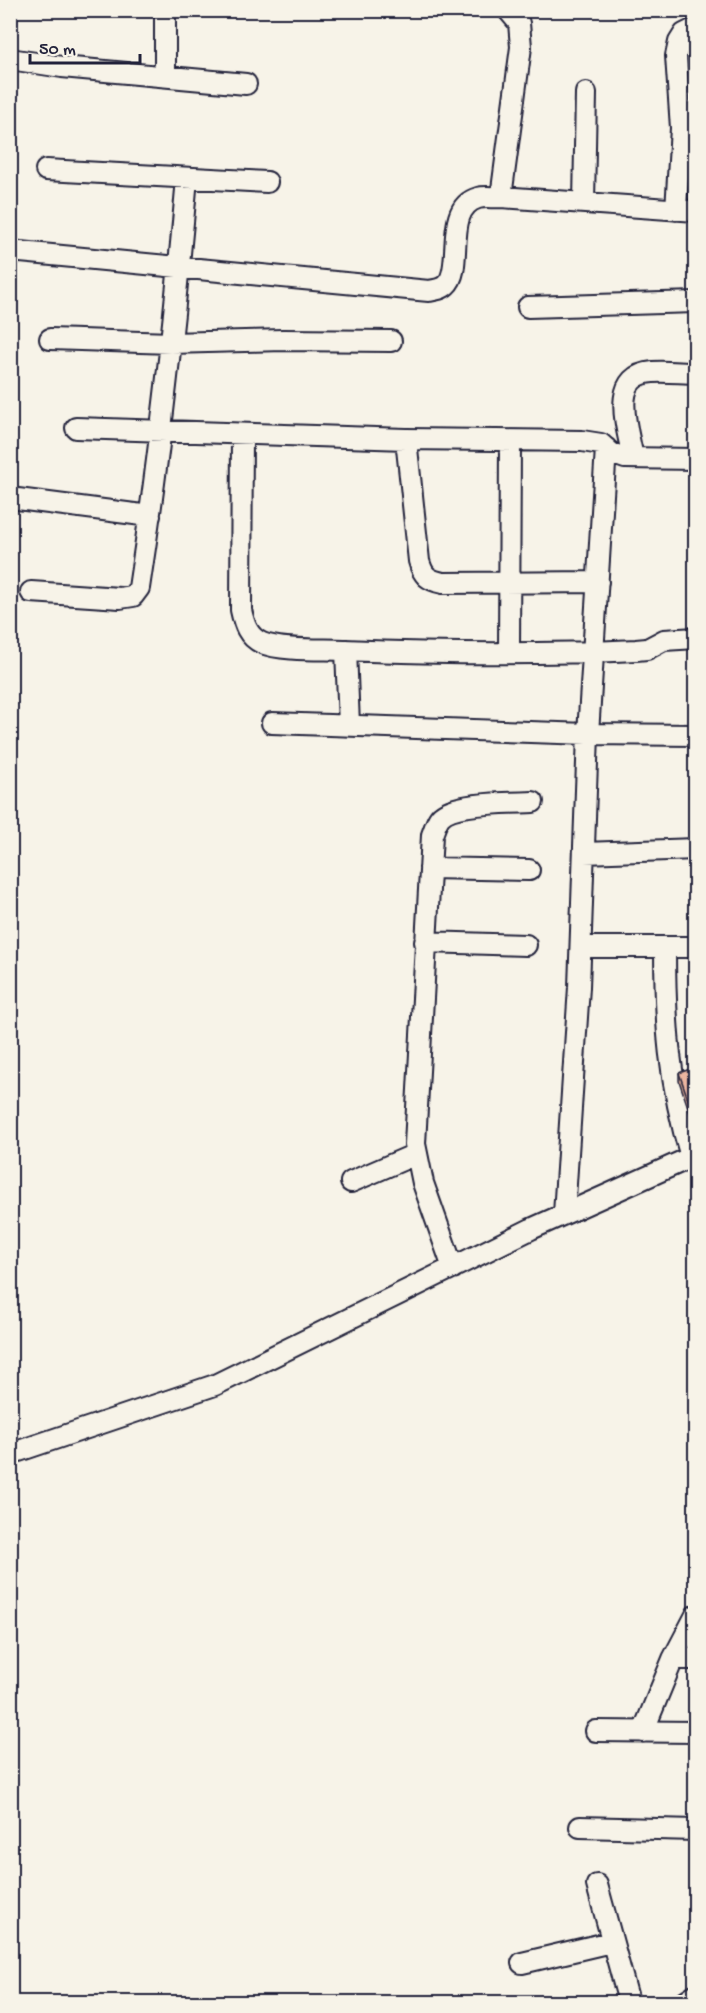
<svg xmlns="http://www.w3.org/2000/svg" width="706" height="2013" font-family="'Gochi Hand',sans-serif">
	<rect width="100%" height="100%" fill="#f7f3e8"/>
	<filter id="ink" filterUnits="userSpaceOnUse"><feTurbulence type="fractalNoise" baseFrequency=".0167" numOctaves="2"/><feDisplacementMap in="SourceGraphic" scale="12" xChannelSelector="R" yChannelSelector="G"/><feConvolveMatrix kernelMatrix="1 2 1 2 8 2 1 2 1" color-interpolation-filters="sRGB"/></filter>
	<g filter="url(#ink)">
		<g fill="none" stroke-linecap="round" stroke-linejoin="round">
			<g stroke="#22223b" stroke-width="24">
				<path id="minor" d="M 165,10 L 165,76
					M 10,59 L 62,67 L 246,84
					M 46,170 L 267,182
					M 501,197 L 521,47 L 519,23 L 508,10
					M 584,203 L 586,93
					M 676,210 L 681,128 L 676,56 L 679,42 L 684,34 L 696,28
					M 10,251 L 429,291 C 435,290 442,289 446,285 C 465,269 442,208 478,198 C 485,196 494,198 501,197 L 696,211
					M 528,307 L 696,302
					M 50,339 L 171,343 L 283,340 L 391,341
					M 76,428 L 406,439 L 582,441 L 601,444 L 611,453 L 625,458 L 696,459
					M 242,434 L 241,610 C 244,624 248,637 262,643 C 281,651 322,649 344,650 C 441,654 538,655 636,650 L 647,649 L 664,640 L 696,638
					M 406,439 L 419,561 C 423,576 428,580 443,583 L 598,582
					M 633,458 C 628,430 608,375 653,372 C 667,371 682,373 696,373
					M 10,498 L 150,516
					M 31,592 L 120,598 L 133,596 L 139,588 C 160,452 175,315 187,178
					M 346,650 L 349,725
					M 509,653 L 510,441
					M 272,723 L 588,734 L 696,735
					M 584,853 L 696,849
					M 430,868 L 529,870
					M 425,942 L 526,945
					M 581,947 L 696,947
					M 665,947 C 665,1022 669,1084 691,1157
					M 351,1182 L 416,1154
					M 564,1214 L 579,987 L 588,734 L 606,448
					M 453,1268 L 423,1183 L 415,1144 L 432,835 C 434,830 436,822 440,817 C 452,802 513,803 533,802
					M 10,1454 L 215,1385 L 531,1229 L 696,1155
					M 673,1659 L 696,1659
					M 596,1731 L 696,1732
					M 643,1732 L 673,1659 L 696,1615
					M 580,1827 L 696,1830
					M 597,1885 L 629,2002
					M 522,1963 L 611,1942
					M 684,2002 L 696,1994"/>
			</g>
			<use href="#minor" stroke="#f7f3e8" stroke-width="20"/>
		</g>
		<path fill="#ca9c8a" stroke="#22223b" stroke-width="1.5" d="M 696,1067 L 694,1125 L 679,1081 L 679,1073 Z"/>
		<path fill="#a47f70" stroke="#22223b" stroke-width="1.5" d="M 694,1116 L 696,1116 L 696,1125 L 694,1125 Z"/>
		<path fill="#ebb5a0" stroke="#22223b" stroke-width="1.5" d="M 696,1067 L 696,1116 L 694,1116 L 679,1073 Z"/>
	</g>
	<rect width="706" height="2013" fill="none" stroke="#f7f3e8" stroke-width="36"/>
	<rect x="18" y="18" width="670" height="1977" fill="none" stroke="#22223b" stroke-width="2" filter="url(#ink)"/>
	<path d="M30 54v9h110v-9" fill="none" stroke="#22223b" stroke-width="3"/>
	<text x="39" y="54" font-size="18" fill="#22223b" stroke="#f7f3e8" stroke-width="4.5" paint-order="stroke">50 m</text>
</svg>
